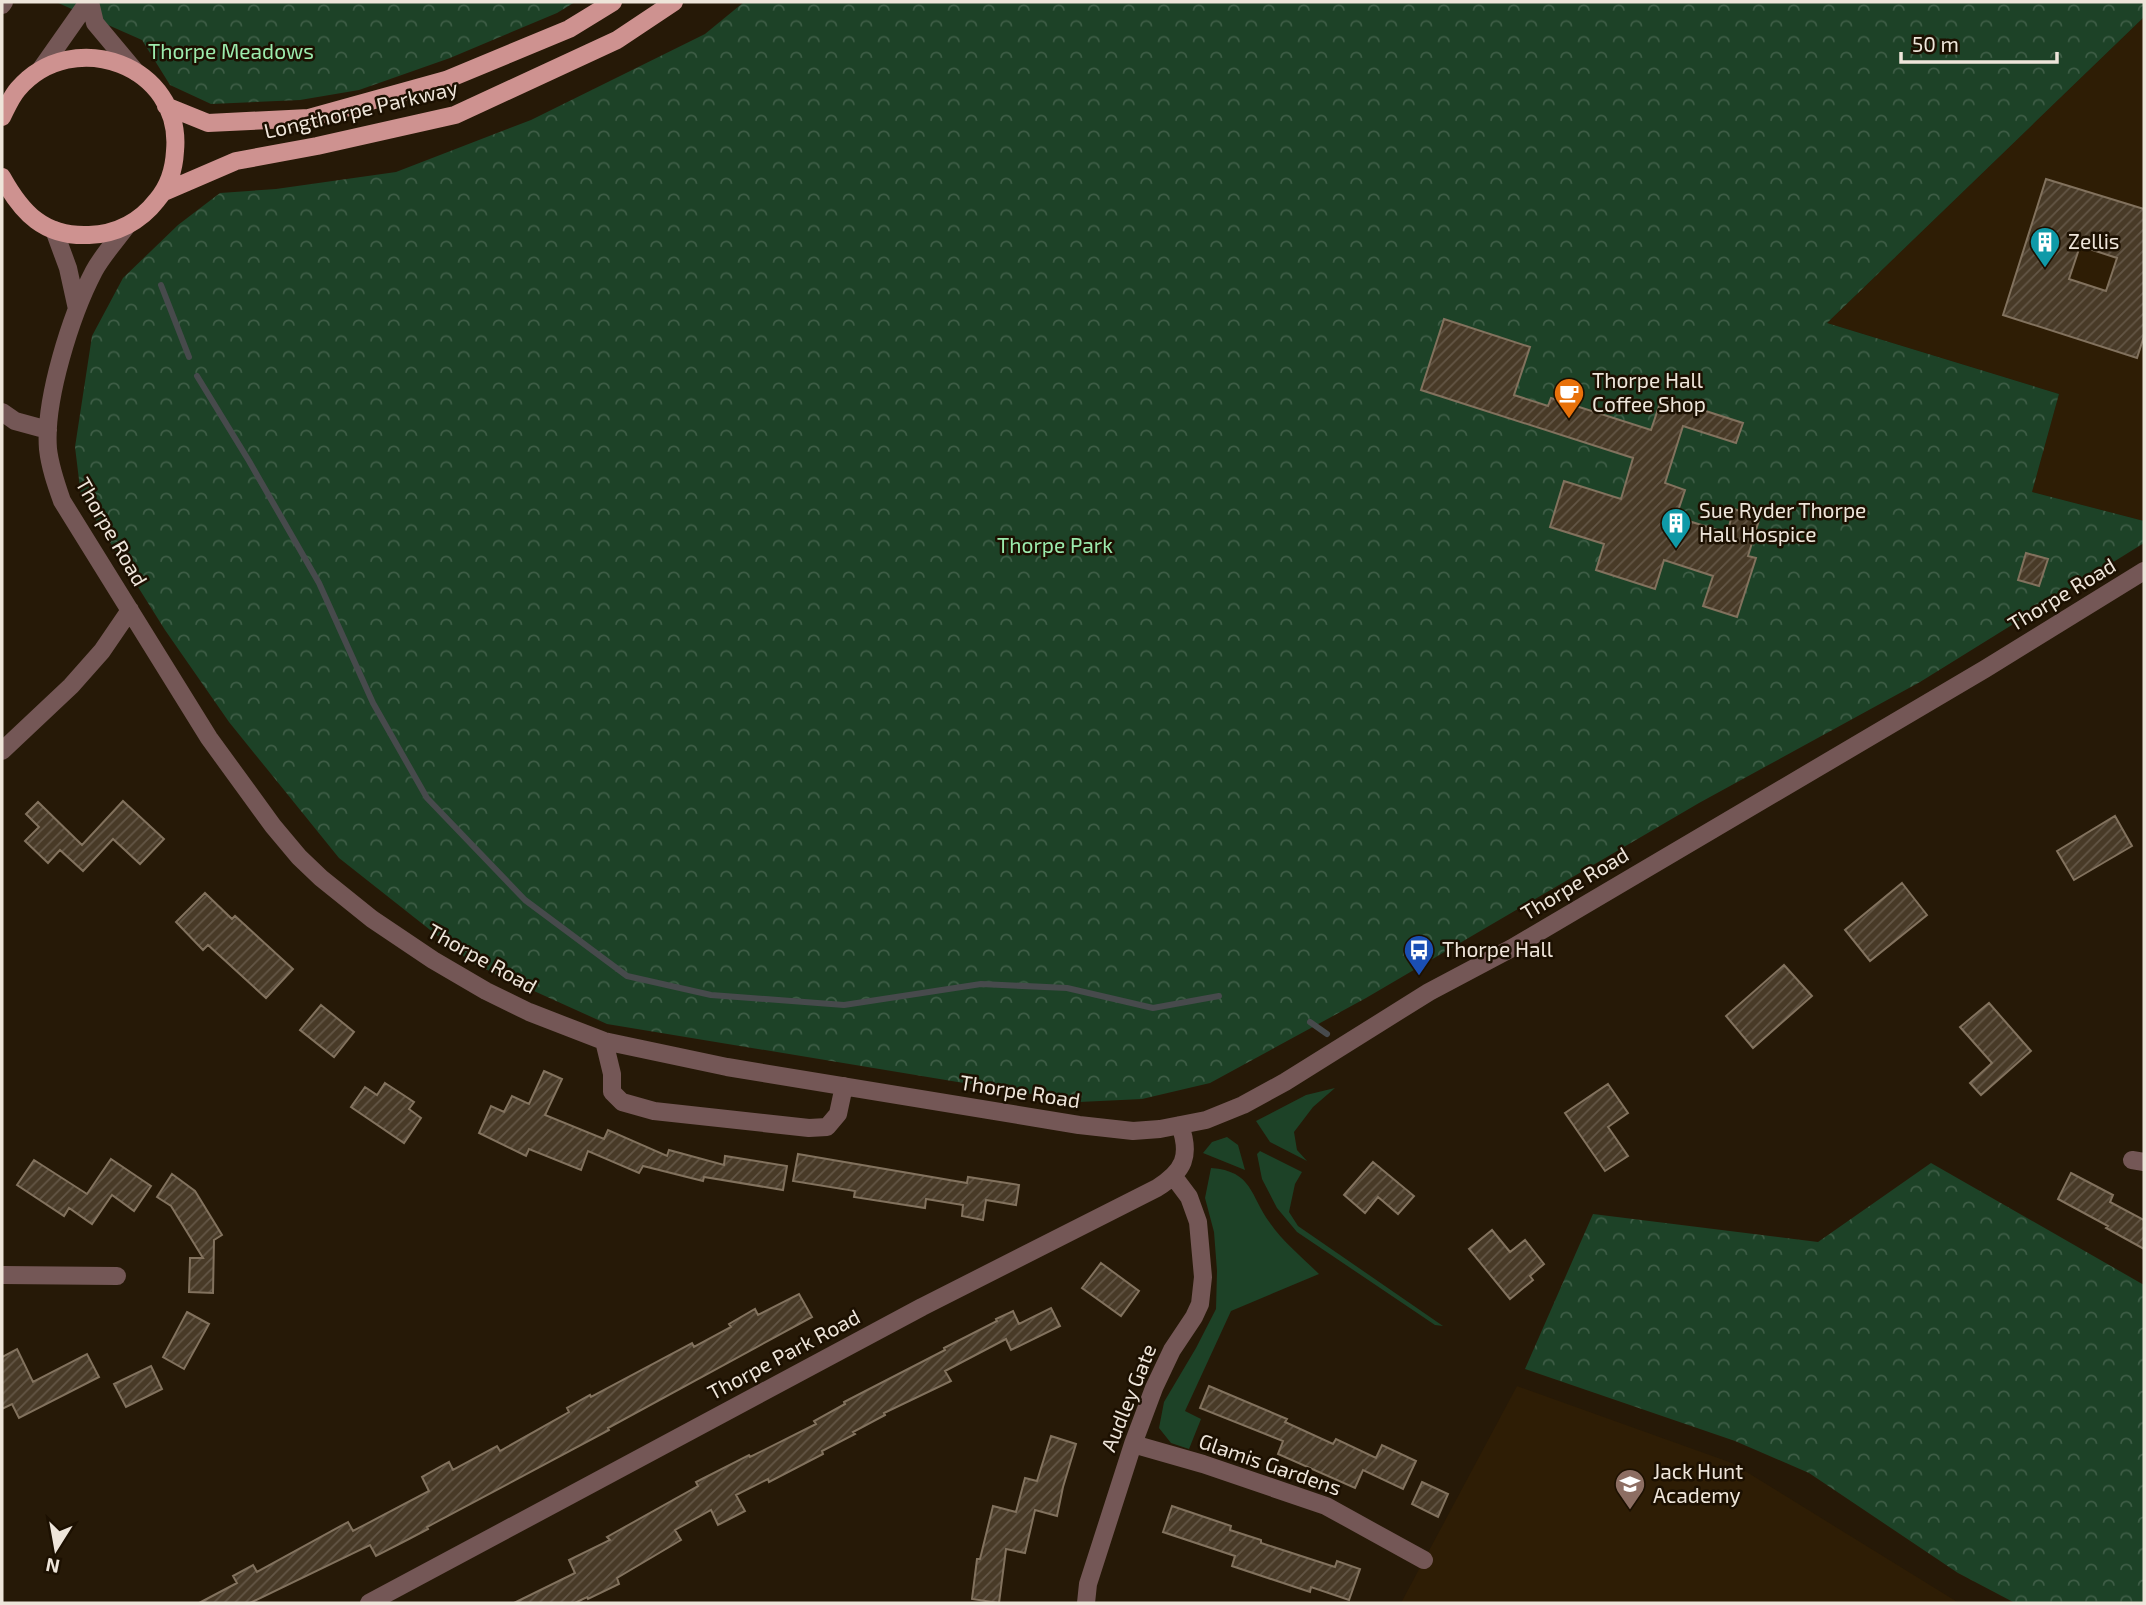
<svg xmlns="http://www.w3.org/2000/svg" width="2146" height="1605" font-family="'Exo 2',sans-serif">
	<defs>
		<pattern id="forest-crowns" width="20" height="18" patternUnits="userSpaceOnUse" patternTransform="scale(1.75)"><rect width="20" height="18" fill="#1d4227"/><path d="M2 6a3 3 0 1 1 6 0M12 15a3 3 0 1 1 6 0" fill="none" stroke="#3e5d46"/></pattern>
		<pattern id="building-hatch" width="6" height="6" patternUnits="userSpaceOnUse" patternTransform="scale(1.75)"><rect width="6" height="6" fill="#483a27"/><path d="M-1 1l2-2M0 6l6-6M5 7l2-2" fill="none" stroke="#635646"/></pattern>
	</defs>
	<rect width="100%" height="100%" fill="#261907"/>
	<path fill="#2e1d05" d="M 2144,17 L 2144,521 L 2032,492 L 2059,394 L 1827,323 Z
		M 1517,1386 L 1732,1463 L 1959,1603 L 1401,1603 Z"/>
	<path fill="#1d4227" d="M 1335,1088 L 1313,1107 L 1294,1132 L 1297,1150 L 1307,1161 L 1270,1142 L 1256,1121 L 1306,1095 Z
		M 1227,1137 L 1238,1145 L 1245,1170 L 1203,1153 L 1212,1142 Z
		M 1260,1151 L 1302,1172 L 1295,1184 L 1289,1212 L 1298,1226 L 1443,1326 L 1435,1325 L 1297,1232 L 1277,1208 L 1262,1179 L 1257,1154 Z
		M 1211,1168 C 1253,1171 1250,1196 1270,1223 C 1283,1242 1303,1258 1319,1274 L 1231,1311 L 1185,1411 L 1201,1419 L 1189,1449 L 1171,1443 L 1159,1428 L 1164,1402 L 1196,1348 L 1216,1309 L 1217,1271 L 1214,1232 L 1205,1198 Z"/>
	<path fill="url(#forest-crowns)" d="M 56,2 L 575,2 L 557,13 L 450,58 L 359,90 L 300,100 L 211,104 L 170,85 L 142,40 Z
		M 744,2 L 2144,2 L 2144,17 L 1827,323 L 2059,394 L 2032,492 L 2144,521 L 2144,543 L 1920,682 L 1699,803 L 1366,998 L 1210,1083 L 1142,1099 L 1079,1102 L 607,1024 L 472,963 L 339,858 L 229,722 L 165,630 L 81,496 L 75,447 L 92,336 L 123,278 L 178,225 L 220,193 L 276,189 L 396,172 L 531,120 L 705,34 Z
		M 1931,1163 L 2144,1285 L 2144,1603 L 2015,1603 L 1958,1573 L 1809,1473 L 1735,1441 L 1525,1369 L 1593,1214 L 1818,1242 Z"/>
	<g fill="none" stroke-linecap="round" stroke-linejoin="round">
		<path stroke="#474a4c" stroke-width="6" d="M 161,285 L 189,357
			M 197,376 L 249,461 L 319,583 L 373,703 L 427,798 L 525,900 L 627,976 L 711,995 L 844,1005 L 981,984 L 1067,988 L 1153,1008 L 1219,996
			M 1310,1022 L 1327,1034"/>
	</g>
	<path fill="url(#building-hatch)" stroke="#82725e" stroke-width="2" fill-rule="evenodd" d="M 2046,179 L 2144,209 L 2144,336 L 2137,358 L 2003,315 ZM 2080,246 L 2117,258 L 2106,291 L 2069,279 Z
		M 1444,319 L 1530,347 L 1514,395 L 1548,406 L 1551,398 L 1651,430 L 1662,397 L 1743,423 L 1736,443 L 1683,426 L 1665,483 L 1685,490 L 1676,517 L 1727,533 L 1734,509 L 1760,517 L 1748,556 L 1756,558 L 1737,617 L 1703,606 L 1713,576 L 1664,560 L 1655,589 L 1596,570 L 1604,544 L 1550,527 L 1564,481 L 1621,499 L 1633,458 L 1421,390 Z
		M 2026,553 L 2048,559 L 2039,586 L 2018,580 Z
		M 123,801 L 164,839 L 140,864 L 113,839 L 83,871 L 60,850 L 48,863 L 25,841 L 39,827 L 26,814 L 38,802 L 82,845 Z
		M 2115,816 L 2132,846 L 2074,880 L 2057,851 Z
		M 1902,883 L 1927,915 L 1870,961 L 1845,930 Z
		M 205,893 L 232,919 L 235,916 L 293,969 L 266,998 L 208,945 L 203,950 L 176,922 Z
		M 1784,965 L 1812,996 L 1753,1048 L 1726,1016 Z
		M 1989,1003 L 2031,1051 L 1981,1095 L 1970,1083 L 1992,1063 L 1960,1027 Z
		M 321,1005 L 354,1032 L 334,1057 L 300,1030 Z
		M 544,1071 L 562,1079 L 545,1115 L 604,1139 L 608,1130 L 667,1156 L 669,1150 L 724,1165 L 725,1156 L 787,1166 L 783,1190 L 704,1177 L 703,1181 L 643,1166 L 639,1173 L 588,1151 L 581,1170 L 529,1149 L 526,1156 L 479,1133 L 491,1106 L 504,1112 L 512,1096 L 529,1104 Z
		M 385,1083 L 414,1102 L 409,1109 L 421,1118 L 404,1143 L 351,1107 L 365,1087 L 377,1095 Z
		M 1608,1084 L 1628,1113 L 1608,1127 L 1628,1156 L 1605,1171 L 1565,1113 Z
		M 798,1154 L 967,1183 L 968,1177 L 1019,1185 L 1016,1205 L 986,1200 L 983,1220 L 962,1216 L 963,1205 L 926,1199 L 925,1208 L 854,1197 L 855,1191 L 793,1181 Z
		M 111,1159 L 151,1186 L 134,1211 L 112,1195 L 92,1224 L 69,1208 L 64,1216 L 17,1185 L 34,1160 L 87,1194 Z
		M 1373,1162 L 1414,1196 L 1398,1214 L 1378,1197 L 1365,1213 L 1344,1195 Z
		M 2071,1173 L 2113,1195 L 2110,1202 L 2144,1220 L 2144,1249 L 2106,1228 L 2108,1226 L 2058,1199 Z
		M 172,1174 L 195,1191 L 222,1235 L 214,1240 L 213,1293 L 189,1292 L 190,1258 L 203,1258 L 171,1206 L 157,1197 Z
		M 1492,1230 L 1510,1252 L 1525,1240 L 1544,1264 L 1530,1276 L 1533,1280 L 1510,1299 L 1469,1249 Z
		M 1101,1263 L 1139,1291 L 1121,1316 L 1082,1288 Z
		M 799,1294 L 812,1317 L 608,1428 L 609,1430 L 427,1527 L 428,1529 L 407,1540 L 376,1556 L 370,1545 L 250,1603 L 199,1603 L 237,1583 L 233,1576 L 253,1565 L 257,1572 L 348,1522 L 353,1531 L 429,1491 L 422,1477 L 449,1462 L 453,1470 L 497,1446 L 500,1451 L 569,1412 L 567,1408 L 590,1395 L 591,1397 L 692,1343 L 694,1347 L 731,1327 L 729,1324 L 755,1309 L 758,1315 Z
		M 1051,1308 L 1060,1326 L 1011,1350 L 1006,1339 L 945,1371 L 951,1381 L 884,1413 L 885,1415 L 853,1432 L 855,1434 L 822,1451 L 823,1454 L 769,1482 L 768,1479 L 736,1495 L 745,1511 L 718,1525 L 711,1510 L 675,1530 L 681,1540 L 617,1578 L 619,1584 L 588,1599 L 587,1597 L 575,1603 L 514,1603 L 575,1573 L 569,1560 L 610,1540 L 607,1537 L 698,1486 L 696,1482 L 749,1455 L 750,1457 L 816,1424 L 814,1421 L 845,1404 L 844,1402 L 945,1350 L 944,1348 L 997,1321 L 996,1319 L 1013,1311 L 1019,1324 Z
		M 187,1312 L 209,1324 L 184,1369 L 163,1357 Z
		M 17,1349 L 33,1382 L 87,1354 L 99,1377 L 19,1418 L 12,1404 L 2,1409 L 2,1357 Z
		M 151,1366 L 162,1389 L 126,1407 L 114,1384 Z
		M 1209,1386 L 1287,1419 L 1285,1422 L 1333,1444 L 1336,1439 L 1376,1458 L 1382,1445 L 1416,1461 L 1403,1489 L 1363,1470 L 1355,1488 L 1278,1454 L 1283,1441 L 1200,1408 Z
		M 1051,1436 L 1076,1444 L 1063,1487 L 1057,1516 L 1035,1510 L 1025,1553 L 1006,1549 L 999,1603 L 972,1599 L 977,1559 L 980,1559 L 993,1506 L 1016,1512 L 1025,1478 L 1037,1481 Z
		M 1422,1482 L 1448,1494 L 1438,1517 L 1412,1504 Z
		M 1172,1506 L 1231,1526 L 1230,1530 L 1261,1540 L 1261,1543 L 1335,1567 L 1337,1561 L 1360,1569 L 1349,1600 L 1311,1587 L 1310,1592 L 1232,1566 L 1235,1556 L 1163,1532 Z"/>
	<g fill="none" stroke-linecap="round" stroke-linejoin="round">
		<path stroke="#745756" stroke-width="18" d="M 90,2 L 95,23 L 136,72
			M 2,5 L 4,2
			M 41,69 L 88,2
			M 126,227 C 115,242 102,256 94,271 C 71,315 44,400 48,449 C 50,467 56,484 62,501 L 209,738 L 273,826 L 299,857 L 321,878 L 372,919 L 433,960 L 486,991 L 529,1012 L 604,1041 L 727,1067 L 1079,1125 L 1133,1131 L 1160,1129 L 1206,1120 L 1243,1105 L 1285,1082 L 1429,992 L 1512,948 L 1985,669 L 2144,571
			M 54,230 L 68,268 L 77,309
			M 2,412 L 15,421 L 48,430
			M 2,751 L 71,686 L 102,651 L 130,610
			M 604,1041 L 612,1074 L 612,1092 L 622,1102 L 654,1111 L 809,1128 L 827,1127 L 838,1114 L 844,1086
			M 2132,1160 L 2144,1162
			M 2,1275 L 117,1276
			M 1133,1444 L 1203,1464 L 1326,1506 L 1424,1560
			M 369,1603 L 922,1307 L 1157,1188 C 1184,1171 1191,1156 1180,1125
			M 1086,1603 L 1088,1584 L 1133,1444 L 1154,1388 L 1172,1350 L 1194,1317 L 1200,1304 L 1203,1277 L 1198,1222 L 1189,1197 L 1174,1177"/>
		<path stroke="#ce9290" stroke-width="18" d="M 166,106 L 208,123 L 309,118 L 446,80 L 569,29 L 613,2
			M 2,117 C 7,107 11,97 18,89 C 73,25 183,66 175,151 C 174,170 169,186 157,200 C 140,222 116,234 89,235 C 44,237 22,213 2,177
			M 164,192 L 236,161 L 317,146 L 455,115 L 617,40 L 674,2"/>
	</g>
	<defs>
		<g id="building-pin" transform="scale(1.575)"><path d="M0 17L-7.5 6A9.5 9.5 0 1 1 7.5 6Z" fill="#0f9aa8" stroke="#1c1001"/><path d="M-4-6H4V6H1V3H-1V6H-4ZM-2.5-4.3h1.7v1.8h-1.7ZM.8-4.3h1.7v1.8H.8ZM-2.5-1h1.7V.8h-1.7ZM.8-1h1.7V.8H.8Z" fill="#fff"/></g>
		<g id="cafe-pin" transform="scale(1.575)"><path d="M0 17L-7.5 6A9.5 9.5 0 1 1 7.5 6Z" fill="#e8710a" stroke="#1c1001"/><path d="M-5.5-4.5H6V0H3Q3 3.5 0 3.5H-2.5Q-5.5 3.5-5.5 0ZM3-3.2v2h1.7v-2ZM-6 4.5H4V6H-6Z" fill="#fff"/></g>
		<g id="bus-pin" transform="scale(1.575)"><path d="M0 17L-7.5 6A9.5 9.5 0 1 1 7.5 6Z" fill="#1a4fb4" stroke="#1c1001"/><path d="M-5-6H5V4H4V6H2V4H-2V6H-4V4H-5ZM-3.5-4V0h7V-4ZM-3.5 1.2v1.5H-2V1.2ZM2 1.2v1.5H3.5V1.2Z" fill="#fff"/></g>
		<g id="school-pin" transform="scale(1.575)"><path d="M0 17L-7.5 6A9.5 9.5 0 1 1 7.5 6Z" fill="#8d6e63" stroke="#1c1001"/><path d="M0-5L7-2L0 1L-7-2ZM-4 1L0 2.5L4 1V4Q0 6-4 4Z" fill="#fff"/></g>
	</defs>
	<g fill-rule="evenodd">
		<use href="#building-pin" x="2045" y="242"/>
		<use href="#cafe-pin" x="1569" y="393"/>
		<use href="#building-pin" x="1676" y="523"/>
		<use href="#bus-pin" x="1419" y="950"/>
		<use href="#school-pin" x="1630" y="1484"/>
	</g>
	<g text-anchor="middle" stroke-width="5" stroke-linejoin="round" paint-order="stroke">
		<g font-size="21" fill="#9cebad" stroke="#1c1001">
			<text x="231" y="59">Thorpe Meadows</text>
			<text x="1055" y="553">Thorpe Park</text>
		</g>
		<g font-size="21" fill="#eee5da" stroke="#1c1001">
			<text transform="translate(361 110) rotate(-13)" y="7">Longthorpe Parkway</text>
			<text transform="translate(111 532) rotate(60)" y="7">Thorpe Road</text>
			<text transform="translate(2062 595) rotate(-31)" y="7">Thorpe Road</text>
			<text transform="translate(1575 884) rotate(-31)" y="7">Thorpe Road</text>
			<text transform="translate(482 959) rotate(29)" y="7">Thorpe Road</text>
			<text transform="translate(1020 1092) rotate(9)" y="7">Thorpe Road</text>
			<text transform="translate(784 1355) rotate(-28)" y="7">Thorpe Park Road</text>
			<text transform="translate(1129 1398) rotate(-68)" y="7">Audley Gate</text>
			<text transform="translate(1270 1465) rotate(19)" y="7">Glamis Gardens</text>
		</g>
		<g font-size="21" fill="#eee5da" stroke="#1c1001" text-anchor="start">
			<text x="2068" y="249">Zellis</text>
			<text x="1592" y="388">Thorpe Hall<tspan x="1592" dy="24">Coffee Shop</tspan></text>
			<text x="1699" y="518">Sue Ryder Thorpe<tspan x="1699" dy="24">Hall Hospice</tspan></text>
			<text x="1442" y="957">Thorpe Hall</text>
			<text x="1653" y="1479">Jack Hunt<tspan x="1653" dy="24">Academy</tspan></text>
		</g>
	</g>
	<rect width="2146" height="1605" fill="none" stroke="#eee5da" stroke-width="7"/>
	<g transform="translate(56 1549) rotate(191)" stroke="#1c1001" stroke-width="5" paint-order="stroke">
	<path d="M0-5L12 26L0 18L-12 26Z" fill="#eee5da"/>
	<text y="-10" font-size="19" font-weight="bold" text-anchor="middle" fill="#eee5da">N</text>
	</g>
	<path d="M1901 52v10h156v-10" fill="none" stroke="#eee5da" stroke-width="3.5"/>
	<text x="1912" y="52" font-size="21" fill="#eee5da" stroke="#1c1001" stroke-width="5" paint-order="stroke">50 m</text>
</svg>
